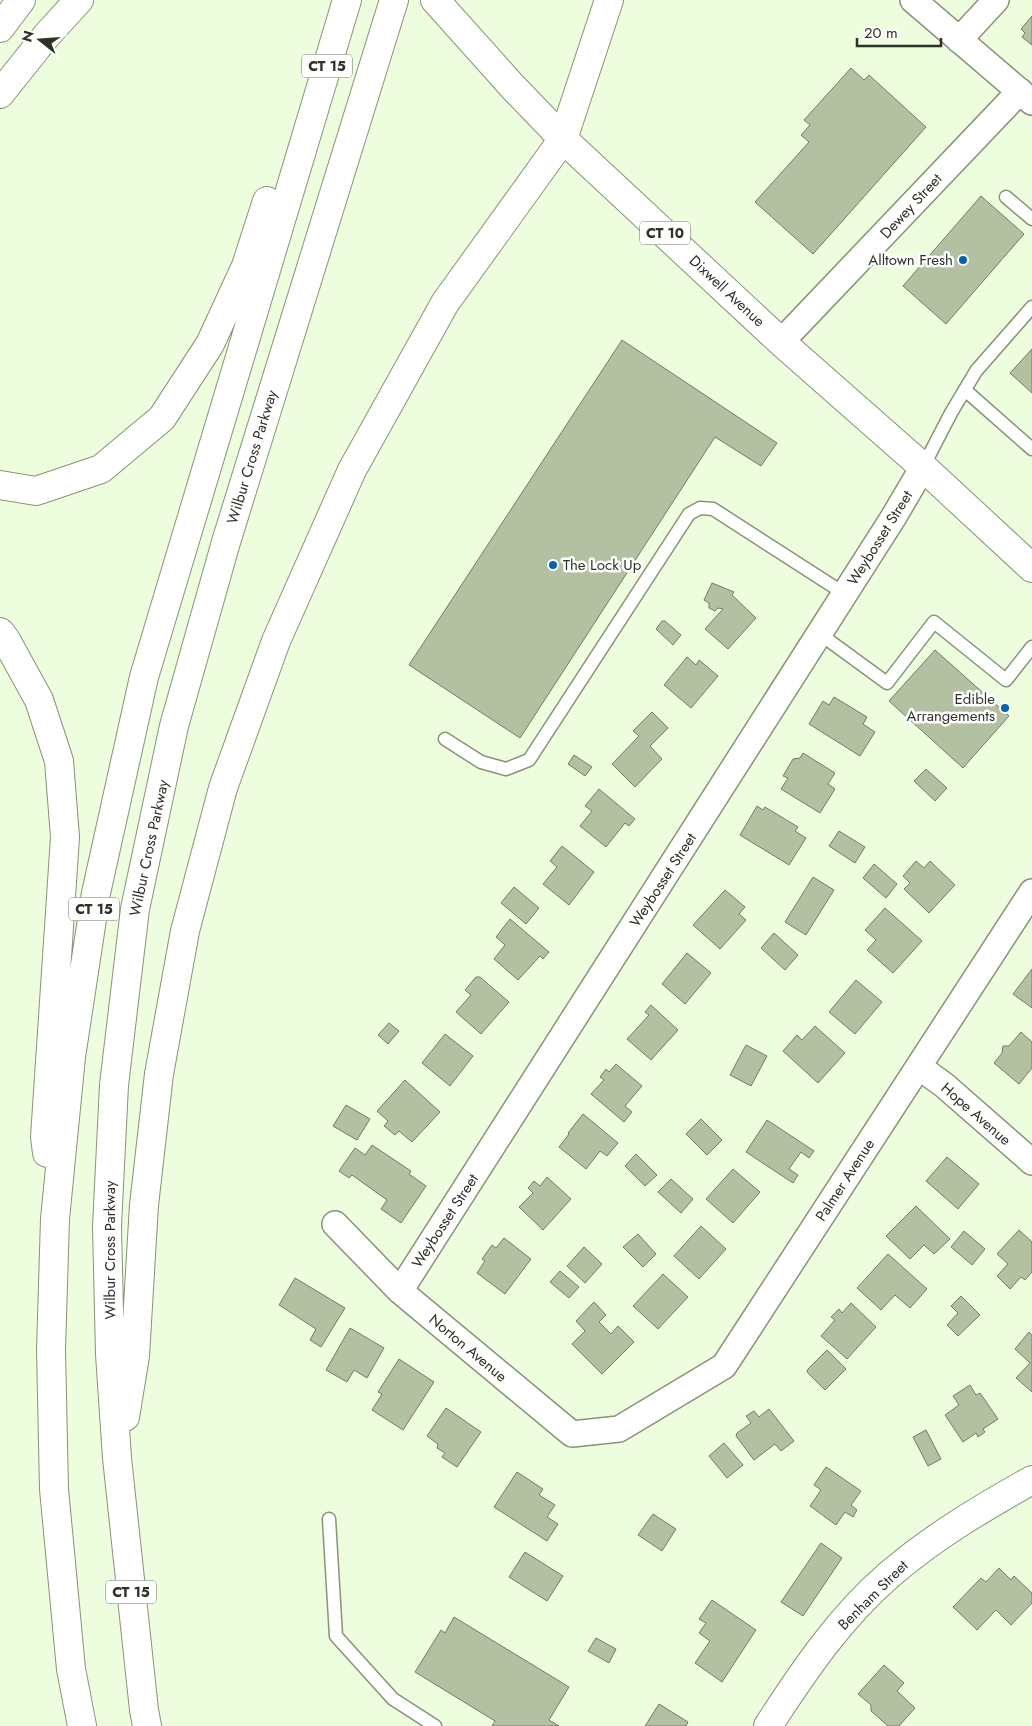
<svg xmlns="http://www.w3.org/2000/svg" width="1032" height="1726" font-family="Jost,sans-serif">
	<rect width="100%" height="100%" fill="#eefddd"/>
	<path fill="#b3c0a2" stroke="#727e62" d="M 1032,16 L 1032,45 L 1022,37 L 1025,33 L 1021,29 Z
		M 851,68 L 864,80 L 869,75 L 926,127 L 813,254 L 755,202 L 809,142 L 801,135 L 810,125 L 804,120 Z
		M 981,196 L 1024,234 L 946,324 L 903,286 Z
		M 622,340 L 777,443 L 761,466 L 715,437 L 520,738 L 409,665 Z
		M 1032,349 L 1032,393 L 1010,373 Z
		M 712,583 L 734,592 L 732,595 L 756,618 L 728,649 L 705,629 L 723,609 L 718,608 L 715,611 L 709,608 L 709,603 L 704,600 Z
		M 662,621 L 665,621 L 681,635 L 673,645 L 656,629 Z
		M 935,650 L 1009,716 L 963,768 L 889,701 Z
		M 687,657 L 696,665 L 699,660 L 718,676 L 691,708 L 664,685 Z
		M 834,697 L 867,717 L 863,724 L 875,732 L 860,756 L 809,724 L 823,701 L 829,705 Z
		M 652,712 L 668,728 L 650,746 L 662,759 L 635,787 L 612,764 L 639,736 L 633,731 Z
		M 803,753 L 835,773 L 828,784 L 835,789 L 820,813 L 781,789 L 788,778 L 783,776 L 793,759 L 800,758 Z
		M 574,755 L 592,767 L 585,776 L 568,764 Z
		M 926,769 L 947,788 L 935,801 L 914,781 Z
		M 599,789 L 635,819 L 629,826 L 625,823 L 606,847 L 580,826 L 592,811 L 585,806 Z
		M 757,806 L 763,810 L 765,807 L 798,827 L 795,831 L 806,838 L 789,865 L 740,835 Z
		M 839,831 L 865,847 L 855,863 L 829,846 Z
		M 562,846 L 594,872 L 569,905 L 543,884 L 557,867 L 550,861 Z
		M 916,861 L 924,868 L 930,861 L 955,885 L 929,913 L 904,889 L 910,883 L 903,876 Z
		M 874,864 L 897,884 L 886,898 L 863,878 Z
		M 813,877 L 834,890 L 806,935 L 785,922 Z
		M 514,887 L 539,908 L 526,924 L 501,903 Z
		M 725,890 L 745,907 L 739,914 L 746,920 L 720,949 L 693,925 Z
		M 885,908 L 922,941 L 893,973 L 867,950 L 876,940 L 865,930 Z
		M 510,919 L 549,952 L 543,959 L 540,956 L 518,980 L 494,959 L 505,945 L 496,937 Z
		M 774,933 L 798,955 L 785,970 L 761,948 Z
		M 687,953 L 711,973 L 685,1004 L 662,984 Z
		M 1032,969 L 1032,1008 L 1013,994 Z
		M 476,977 L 480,977 L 509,1002 L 481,1034 L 456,1012 L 471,995 L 465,990 Z
		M 856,980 L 882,1002 L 855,1034 L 829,1012 Z
		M 651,1005 L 678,1030 L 651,1060 L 627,1039 L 649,1015 L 645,1012 Z
		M 389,1023 L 399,1031 L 388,1044 L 378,1035 Z
		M 815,1026 L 845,1053 L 818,1083 L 783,1051 L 797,1035 L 802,1040 Z
		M 1021,1032 L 1032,1042 L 1032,1068 L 1019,1084 L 994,1063 L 1002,1053 L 1003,1046 L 1009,1046 Z
		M 445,1034 L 473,1056 L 450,1086 L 422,1063 Z
		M 746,1045 L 767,1056 L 751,1086 L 730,1075 Z
		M 616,1064 L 642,1086 L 625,1106 L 632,1112 L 624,1122 L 591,1094 L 604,1080 L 600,1077 L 606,1069 L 609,1072 Z
		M 405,1080 L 440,1112 L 412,1142 L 399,1131 L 395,1135 L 384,1126 L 388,1121 L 377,1111 Z
		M 346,1105 L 370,1119 L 357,1140 L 333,1126 Z
		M 583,1114 L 618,1143 L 607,1156 L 600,1151 L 586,1169 L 559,1147 L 569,1134 L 568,1133 Z
		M 701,1119 L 722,1140 L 707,1155 L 686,1134 Z
		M 767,1120 L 814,1151 L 809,1158 L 801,1152 L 789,1169 L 798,1175 L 793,1183 L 746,1152 Z
		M 372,1145 L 411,1171 L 409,1174 L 426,1186 L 401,1223 L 381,1209 L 387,1200 L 352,1175 L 349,1178 L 339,1171 L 355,1148 L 365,1155 Z
		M 636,1154 L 657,1175 L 645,1186 L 625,1166 Z
		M 947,1157 L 979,1184 L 958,1209 L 926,1181 Z
		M 733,1169 L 760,1192 L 733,1223 L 706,1199 Z
		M 547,1177 L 571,1199 L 543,1230 L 519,1207 L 533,1193 L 528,1188 L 534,1181 L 540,1186 Z
		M 671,1179 L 693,1199 L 681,1213 L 658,1192 Z
		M 916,1206 L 950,1239 L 934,1254 L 924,1245 L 910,1259 L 886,1236 Z
		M 701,1226 L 726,1249 L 699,1279 L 674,1256 Z
		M 1019,1230 L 1032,1242 L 1032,1272 L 1025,1280 L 1021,1277 L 1010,1289 L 997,1276 L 1008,1264 L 997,1254 Z
		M 964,1231 L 985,1249 L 972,1265 L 951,1247 Z
		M 638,1234 L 656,1254 L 643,1267 L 623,1247 Z
		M 504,1238 L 531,1259 L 505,1294 L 477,1273 L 485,1261 L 482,1259 L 492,1245 L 496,1248 Z
		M 584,1247 L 602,1264 L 585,1283 L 567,1266 Z
		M 888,1254 L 927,1289 L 910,1308 L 895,1295 L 881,1310 L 857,1288 Z
		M 560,1271 L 579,1287 L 569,1298 L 550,1282 Z
		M 663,1274 L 688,1297 L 658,1329 L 633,1306 Z
		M 295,1278 L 345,1308 L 321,1347 L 310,1340 L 316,1329 L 279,1305 Z
		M 961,1296 L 980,1315 L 958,1336 L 947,1325 L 958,1313 L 951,1306 Z
		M 594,1302 L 606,1315 L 599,1322 L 611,1334 L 618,1326 L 634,1342 L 602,1374 L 572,1344 L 585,1331 L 576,1321 Z
		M 851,1303 L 876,1327 L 847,1359 L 821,1336 L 835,1320 L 831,1317 L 839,1309 L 842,1313 Z
		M 350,1328 L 384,1348 L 367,1378 L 354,1370 L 347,1382 L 326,1370 Z
		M 1029,1332 L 1032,1335 L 1032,1392 L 1016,1378 L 1030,1363 L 1015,1349 Z
		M 827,1350 L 846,1369 L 825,1390 L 807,1372 L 808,1369 Z
		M 399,1359 L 434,1382 L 403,1430 L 372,1410 L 382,1394 L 378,1392 Z
		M 970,1385 L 976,1395 L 980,1393 L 998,1419 L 983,1429 L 985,1432 L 978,1437 L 976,1433 L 963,1442 L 945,1415 L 959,1405 L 953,1396 Z
		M 446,1408 L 481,1432 L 457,1467 L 442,1457 L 445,1453 L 437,1448 L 438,1444 L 427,1436 Z
		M 769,1409 L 794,1441 L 781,1451 L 775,1444 L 754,1460 L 736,1436 L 737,1433 L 751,1423 L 746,1416 L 754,1411 L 759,1417 Z
		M 926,1430 L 941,1459 L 928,1466 L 913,1437 Z
		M 724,1443 L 743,1465 L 727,1478 L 709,1456 Z
		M 826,1467 L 861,1491 L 851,1505 L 857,1510 L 853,1517 L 845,1512 L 836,1525 L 810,1506 L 821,1490 L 814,1485 Z
		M 517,1472 L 543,1489 L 539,1495 L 555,1505 L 547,1517 L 558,1524 L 547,1541 L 494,1507 Z
		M 653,1514 L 676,1529 L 662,1551 L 638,1535 Z
		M 821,1543 L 842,1558 L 803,1616 L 781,1602 Z
		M 525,1552 L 563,1576 L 547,1601 L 509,1577 Z
		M 999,1568 L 1011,1580 L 1014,1576 L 1032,1593 L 1032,1603 L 1011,1625 L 996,1610 L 977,1630 L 953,1607 L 981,1578 L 986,1582 Z
		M 712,1600 L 756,1630 L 722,1682 L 695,1663 L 710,1641 L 699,1633 L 706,1623 L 699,1619 Z
		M 454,1617 L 569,1687 L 549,1720 L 559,1726 L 492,1726 L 495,1721 L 415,1672 L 441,1630 L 445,1633 Z
		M 596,1638 L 616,1649 L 609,1663 L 588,1651 Z
		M 884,1665 L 904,1683 L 897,1691 L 915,1708 L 899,1726 L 888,1726 L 871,1711 L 871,1705 L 858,1694 Z
		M 659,1704 L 688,1722 L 686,1726 L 645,1726 Z"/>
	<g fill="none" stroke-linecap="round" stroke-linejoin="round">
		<g stroke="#879477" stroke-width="15">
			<path id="lane" d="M 1006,197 L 1032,219
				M 965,390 L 1032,449
				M 923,467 L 951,413 L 976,371 L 1032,307
				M 820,634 L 887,683 L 934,622 L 1006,680 L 1032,647
				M 445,739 L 481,762 L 506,769 L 529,760 L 689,514 L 700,508 L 713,509 L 845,594
				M 329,1519 L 336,1636 L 393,1699 L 435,1726"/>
		</g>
		<g stroke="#879477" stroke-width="28">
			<path id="street" d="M 913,0 L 1032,102
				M 959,40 L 996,0
				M 781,342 L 1020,91
				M 919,1067 L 944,1085 L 1032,1162
				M 335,1224 L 400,1291 L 572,1434 L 619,1429 L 724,1366 L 1032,892
				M 400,1291 L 893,518 L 923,467"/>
		</g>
		<g stroke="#879477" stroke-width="30">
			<path id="secondary" d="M 768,1726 C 803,1672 840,1617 889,1575 C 933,1537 982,1508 1032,1480"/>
		</g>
		<g stroke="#879477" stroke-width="30">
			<path id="primary" d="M 435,0 L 512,86 L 563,139 L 781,342 L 923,467 L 1032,568"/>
		</g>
		<g stroke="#879477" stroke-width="30">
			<path id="highway" d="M 0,28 L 21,0
				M 0,94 L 47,35 L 79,0
				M 0,485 L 36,491 L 101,469 L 162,418 L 210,344 L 246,266 L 267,201
				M 0,632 L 6,640 L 39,700 L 59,761 L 65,837 L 45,1137 L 47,1153
				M 125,1417 L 135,1356 L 144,1205 L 159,1074 L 185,931 L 223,788 L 276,641 L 352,470 L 445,303 L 563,139 L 609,0
				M 82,1726 L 71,1669 L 54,1489 L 51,1350 L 55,1219 L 71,1057 L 96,893 L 144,677 L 347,0
				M 147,1726 L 144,1710 L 117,1458 L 110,1354 L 107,1226 L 114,1085 L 135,909 L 174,726 L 226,542 L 394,0"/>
		</g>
		<use href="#lane" stroke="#fff" stroke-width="12"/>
		<use href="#street" stroke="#fff" stroke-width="25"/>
		<use href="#secondary" stroke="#fff" stroke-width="28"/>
		<use href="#primary" stroke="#fff" stroke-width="28"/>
		<use href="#highway" stroke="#fff" stroke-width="28"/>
	</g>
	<g fill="#0064b0" stroke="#fff" stroke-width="2">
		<circle cx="963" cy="260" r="5"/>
		<circle cx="553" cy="565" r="5"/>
		<circle cx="1005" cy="708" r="5"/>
	</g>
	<g text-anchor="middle" stroke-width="5" stroke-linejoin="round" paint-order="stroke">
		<g fill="#fff" stroke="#6c7067" stroke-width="1">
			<rect x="302" y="54.5" width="50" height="23" rx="4"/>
			<rect x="640" y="221.5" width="50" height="23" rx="4"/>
			<rect x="69" y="897.5" width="50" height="23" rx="4"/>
			<rect x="106" y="1580.5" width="50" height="23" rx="4"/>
		</g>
		<g font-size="14" font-weight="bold" fill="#2d3226">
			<text x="327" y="71">CT 15</text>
			<text x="665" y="238">CT 10</text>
			<text x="94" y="914">CT 15</text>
			<text x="131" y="1597">CT 15</text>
		</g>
		<g font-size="15" fill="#2d3226" stroke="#fff">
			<text transform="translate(911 206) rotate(-47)" y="5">Dewey Street</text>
			<text transform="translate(727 291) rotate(43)" y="5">Dixwell Avenue</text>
			<text transform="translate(252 457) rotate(-73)" y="5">Wilbur Cross Parkway</text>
			<text transform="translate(880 538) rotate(-58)" y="5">Weybosset Street</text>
			<text transform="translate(149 848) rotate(-78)" y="5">Wilbur Cross Parkway</text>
			<text transform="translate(663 880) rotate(-57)" y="5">Weybosset Street</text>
			<text transform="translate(976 1114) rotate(41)" y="5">Hope Avenue</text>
			<text transform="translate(845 1180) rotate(-57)" y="5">Palmer Avenue</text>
			<text transform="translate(445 1221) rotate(-57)" y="5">Weybosset Street</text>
			<text transform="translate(110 1250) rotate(-90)" y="5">Wilbur Cross Parkway</text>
			<text transform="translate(468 1348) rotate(40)" y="5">Norton Avenue</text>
			<text transform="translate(873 1595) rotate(-45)" y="5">Benham Street</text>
		</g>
		<g font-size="15" fill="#2d3226" stroke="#fff" text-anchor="end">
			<text x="953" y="265">Alltown Fresh</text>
			<text x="563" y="570" text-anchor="start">The Lock Up</text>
			<text x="995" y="704">Edible<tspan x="995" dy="17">Arrangements</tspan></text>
		</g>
	</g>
	<g transform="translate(40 40) rotate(287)" stroke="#ffffff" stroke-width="4" paint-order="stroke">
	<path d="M0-4L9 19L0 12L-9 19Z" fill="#2d3226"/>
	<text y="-8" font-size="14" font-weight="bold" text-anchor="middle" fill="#2d3226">N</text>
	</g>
	<path d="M857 38v8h84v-8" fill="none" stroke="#2d3226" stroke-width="2.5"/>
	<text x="864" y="38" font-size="15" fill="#2d3226" stroke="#ffffff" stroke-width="4" paint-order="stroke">20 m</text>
</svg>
